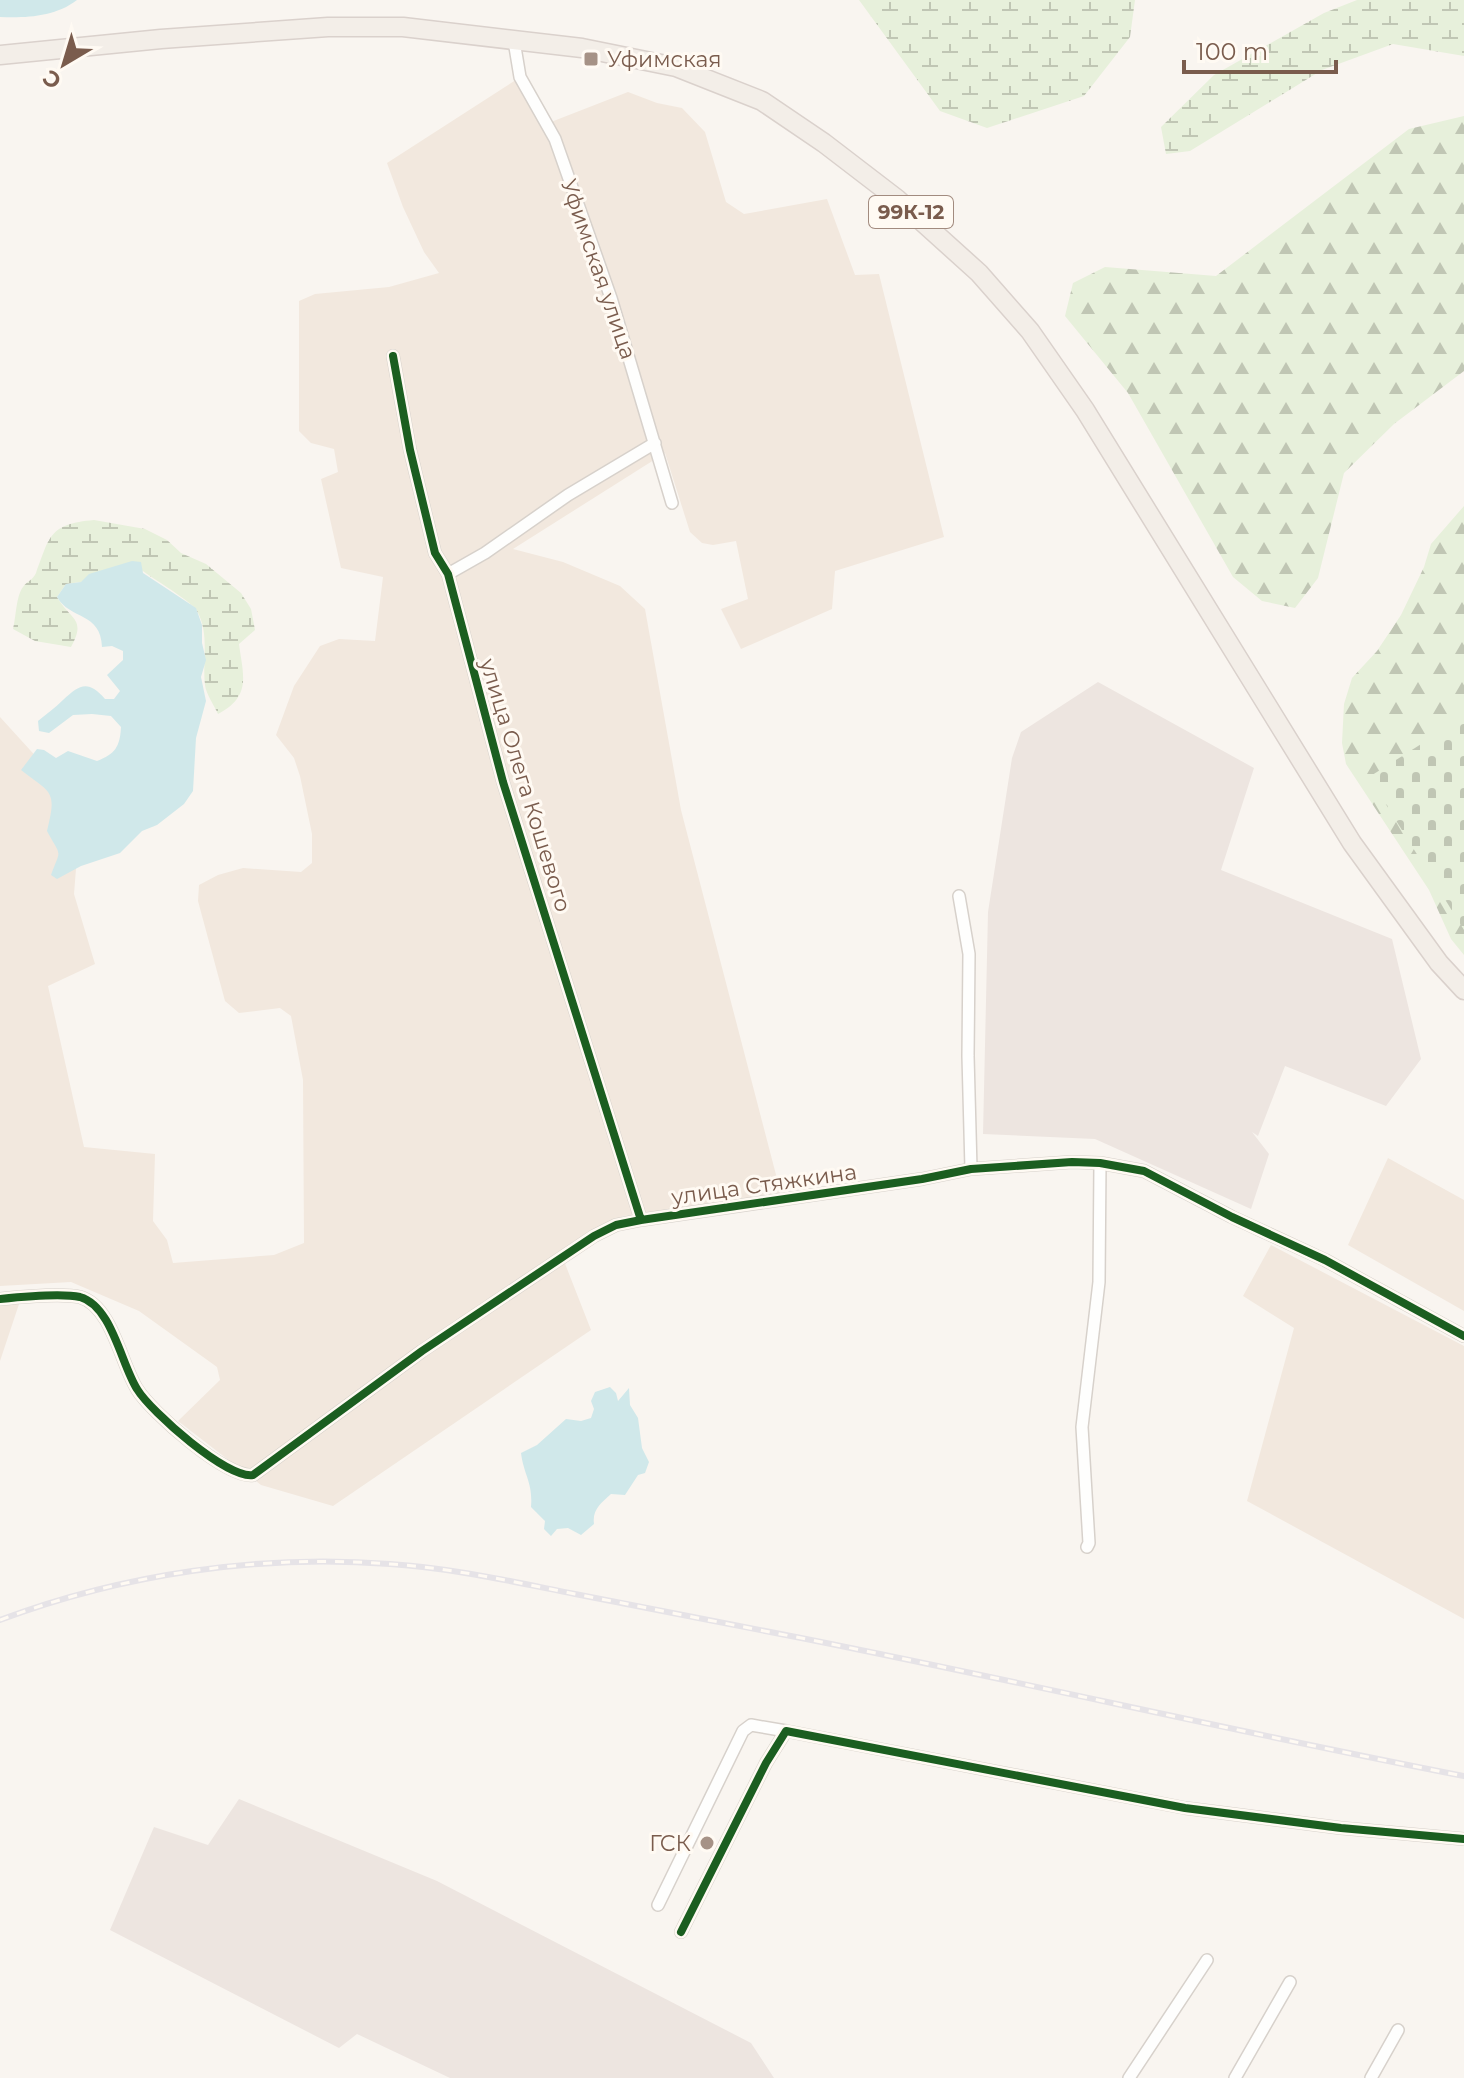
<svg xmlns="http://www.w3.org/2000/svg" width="1464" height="2078" font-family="Montserrat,sans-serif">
	<defs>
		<pattern id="forest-firs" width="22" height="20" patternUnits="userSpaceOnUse" patternTransform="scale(2)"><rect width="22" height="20" fill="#e7f0db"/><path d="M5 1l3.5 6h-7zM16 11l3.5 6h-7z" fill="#c0c6b4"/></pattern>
		<pattern id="wetland-marsh" width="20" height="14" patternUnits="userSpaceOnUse" patternTransform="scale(2)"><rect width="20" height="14" fill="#e7f0db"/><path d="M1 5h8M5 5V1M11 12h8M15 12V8" fill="none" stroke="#c0c6b4"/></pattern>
		<pattern id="cemetery-stones" width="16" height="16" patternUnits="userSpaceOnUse" patternTransform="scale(2)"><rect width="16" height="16" fill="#e7f0db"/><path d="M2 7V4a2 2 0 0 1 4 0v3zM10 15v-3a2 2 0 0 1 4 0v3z" fill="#c0c6b4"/></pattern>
	</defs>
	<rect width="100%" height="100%" fill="#f9f5f0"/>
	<path fill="#f2e8de" d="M 522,76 L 551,122 L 628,92 L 657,103 L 682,108 L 705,132 L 726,202 L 744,214 L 827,199 L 855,275 L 879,274 L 944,537 L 835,571 L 832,609 L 741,649 L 721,609 L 748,599 L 736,541 L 713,545 L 702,543 L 690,532 L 665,453 L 513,549 L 563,562 L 620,586 L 645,609 L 681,810 L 781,1194 L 691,1211 L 623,1216 L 564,1261 L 591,1330 L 333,1506 L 261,1485 L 178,1421 L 220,1380 L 217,1367 L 139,1311 L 71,1282 L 0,1286 L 0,717 L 81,806 L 74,894 L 95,964 L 48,986 L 84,1147 L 155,1154 L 153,1221 L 167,1240 L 173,1263 L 274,1255 L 304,1243 L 303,1080 L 291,1016 L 280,1008 L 239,1013 L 225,1001 L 198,901 L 199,885 L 218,875 L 243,868 L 301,872 L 312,863 L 312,834 L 300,776 L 294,758 L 276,735 L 294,686 L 320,646 L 339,639 L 375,641 L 383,577 L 341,568 L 321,479 L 338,472 L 334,449 L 311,443 L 299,431 L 299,301 L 315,294 L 389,287 L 439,273 L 424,252 L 403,207 L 387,163 Z
		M 1388,1158 L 1464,1200 L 1464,1311 L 1348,1245 Z
		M 1271,1245 L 1464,1346 L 1464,1619 L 1247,1501 L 1294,1328 L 1243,1296 Z
		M 0,1304 L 19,1304 L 0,1361 Z"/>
	<path fill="#ede5e0" d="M 1098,682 L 1254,768 L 1221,870 L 1392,939 L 1421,1059 L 1386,1106 L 1285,1066 L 1258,1136 L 1252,1132 L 1269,1154 L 1251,1209 L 1095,1139 L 983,1134 L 988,912 L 1012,758 L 1021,732 Z
		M 239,1799 L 437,1881 L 751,2043 L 774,2078 L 450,2078 L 357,2034 L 339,2048 L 110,1930 L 154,1827 L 208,1845 Z"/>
	<path fill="url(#forest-firs)" d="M 1464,116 L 1464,371 L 1394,424 L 1344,473 L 1318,578 L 1295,608 L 1262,601 L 1233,577 L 1128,393 L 1065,316 L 1073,283 L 1105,267 L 1216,276 L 1409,129 Z
		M 1464,506 L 1464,955 L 1451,939 L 1429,890 L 1346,764 L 1342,743 L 1344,704 L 1352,678 L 1377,651 L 1401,615 L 1424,567 L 1431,544 Z"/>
	<path fill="url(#wetland-marsh)" d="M 859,0 L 1135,0 L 1130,37 L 1084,96 L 987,128 L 940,111 Z
		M 1357,0 L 1464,0 L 1464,56 L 1393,44 L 1322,70 L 1190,151 L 1166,154 L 1161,127 L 1214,75 L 1324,13 Z
		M 94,520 L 145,529 L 167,540 L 181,553 L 206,564 L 241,593 L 251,609 L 255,630 L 239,644 C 243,675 252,696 218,714 C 214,705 206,694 205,685 C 202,661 210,634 197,611 C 190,599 146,576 132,562 L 81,582 L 66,584 L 57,597 C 70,620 87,618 71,647 L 35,641 L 13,629 C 16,618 16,596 23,587 C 27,581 33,580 36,573 C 50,536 49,524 94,520 Z"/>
	<path fill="url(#cemetery-stones)" d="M 1464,717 L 1464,930 L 1369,777 Z"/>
	<path fill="#d0e8ea" d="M 0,0 L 77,0 C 55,17 26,18 0,17 Z
		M 132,561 L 141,562 L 143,573 L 196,608 L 202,625 L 202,643 L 206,660 L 201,677 L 206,701 L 196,738 L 193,791 L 184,804 L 157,825 L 142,831 L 120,853 L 81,866 L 57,879 L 51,875 C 61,847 62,859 47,831 C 57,790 52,794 21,770 L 37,749 L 44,750 L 56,758 L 68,751 L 97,761 C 115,754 120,747 121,727 L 111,716 L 92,714 L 73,715 L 49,733 L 39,731 L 38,721 C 46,714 55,708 63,700 C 79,685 88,679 105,699 L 114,699 L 120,691 L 107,675 L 123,660 L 123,651 L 112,646 L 102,647 C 101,612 70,620 57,597 L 66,584 L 81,582 L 89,574 Z
		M 610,1387 L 616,1393 L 618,1401 L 629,1388 L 630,1405 L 638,1418 L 642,1448 L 649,1462 L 645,1473 L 638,1475 L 625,1495 L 611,1494 C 601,1503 592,1510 594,1524 L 581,1535 L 568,1528 L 557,1529 L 551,1536 L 544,1529 L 545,1521 L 531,1507 C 533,1482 524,1476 521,1453 L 537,1445 L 566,1419 L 581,1421 L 591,1418 L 594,1409 L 591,1401 L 595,1392 Z"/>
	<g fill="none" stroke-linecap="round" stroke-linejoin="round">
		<g stroke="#d7d1cb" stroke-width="14">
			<path id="minor" d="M 514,41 L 520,77 L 555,139 L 611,298 L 672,503
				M 393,356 L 410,450 L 435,553 L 448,574 L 503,782 L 641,1220
				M 448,574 L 485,553 L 568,495 L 655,443
				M 959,896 L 969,954 L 968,1056 L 971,1169
				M 0,1299 C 19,1297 62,1293 80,1297 C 112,1306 121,1364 137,1389 C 151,1412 227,1479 253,1475 L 422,1351 L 594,1236 L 616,1225 L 641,1220 L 922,1179 L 971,1169 L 1072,1162 L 1100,1163 L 1144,1171 L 1232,1217 L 1325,1260 L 1464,1336
				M 1087,1547 L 1089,1543 L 1082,1427 L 1099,1282 L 1100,1163
				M 658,1905 L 743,1731 L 751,1725 L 786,1731
				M 681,1932 L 766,1763 L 786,1731 L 1185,1808 L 1341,1828 L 1464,1839
				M 1129,2078 L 1207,1960
				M 1235,2078 L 1290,1982
				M 1371,2078 L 1398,2030"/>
		</g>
		<g stroke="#dad1cc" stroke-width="21">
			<path id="primary" d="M 0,55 L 161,39 L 328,27 L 403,27 L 582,48 L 676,67 L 762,101 L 824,143 L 897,199 L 979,273 L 1030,331 L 1085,410 L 1352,843 L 1439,963 L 1464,990"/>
		</g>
		<use href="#minor" stroke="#fefefd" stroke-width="11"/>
		<use href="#primary" stroke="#f3eee8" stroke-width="18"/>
		<g stroke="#e6e3e7" stroke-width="6">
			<path id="rail" d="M 0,1620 C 123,1574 259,1554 390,1564 C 453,1568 514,1582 575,1594 C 649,1608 722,1623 796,1637 C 1019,1681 1241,1733 1464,1776"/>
		</g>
		<use href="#rail" stroke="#fffaf3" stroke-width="3" stroke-dasharray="9" stroke-linecap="butt"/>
		<g stroke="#fffaf3" stroke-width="13">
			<path id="cycleway" d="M 393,356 L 410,450 L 435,553 L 448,574 L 503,782 L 641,1220
				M 0,1299 C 19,1297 62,1293 80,1297 C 112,1306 121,1364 137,1389 C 151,1412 227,1479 253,1475 L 422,1351 L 594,1236 L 616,1225 L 641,1220 L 922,1179 L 971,1169 L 1072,1162 L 1100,1163 L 1144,1171 L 1232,1217 L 1325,1260 L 1464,1336
				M 681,1932 L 766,1763 L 786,1731 L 1185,1808 L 1341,1828 L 1464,1839"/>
		</g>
		<use href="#cycleway" stroke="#1b5e20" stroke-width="8"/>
	</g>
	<g fill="#a69286" stroke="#fffaf3" stroke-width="3">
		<rect x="583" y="51" width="16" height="16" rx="4"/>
		<circle cx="707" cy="1843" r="8"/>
	</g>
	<g text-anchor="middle" stroke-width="6" stroke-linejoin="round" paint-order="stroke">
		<rect fill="#fffaf3" stroke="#a28b7f" stroke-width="2" x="869" y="196" width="84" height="32" rx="6"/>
		<g font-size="20" font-weight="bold" fill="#7a5c4d">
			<text x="911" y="219">99К-12</text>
		</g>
		<g font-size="22" fill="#7a5c4d" stroke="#fffaf3" text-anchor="start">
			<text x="607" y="67">Уфимская</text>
			<text x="691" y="1851" text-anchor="end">ГСК</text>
		</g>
		<g font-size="22" fill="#7a5c4d" stroke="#fffaf3">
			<text transform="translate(599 269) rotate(71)" y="8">Уфимская улица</text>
			<text transform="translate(526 785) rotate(73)" y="8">улица Олега Кошевого</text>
			<text transform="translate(764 1184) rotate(-8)" y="8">улица Стяжкина</text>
		</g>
	</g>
	<g transform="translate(64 64) rotate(218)" stroke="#fffaf3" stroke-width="6" paint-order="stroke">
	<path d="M0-6L14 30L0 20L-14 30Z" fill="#7a5c4d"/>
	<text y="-12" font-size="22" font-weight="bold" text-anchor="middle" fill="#7a5c4d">С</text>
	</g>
	<path d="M1184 60v12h152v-12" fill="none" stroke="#7a5c4d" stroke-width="4"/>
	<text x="1196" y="60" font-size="24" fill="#7a5c4d" stroke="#fffaf3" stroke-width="6" paint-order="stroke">100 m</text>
</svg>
